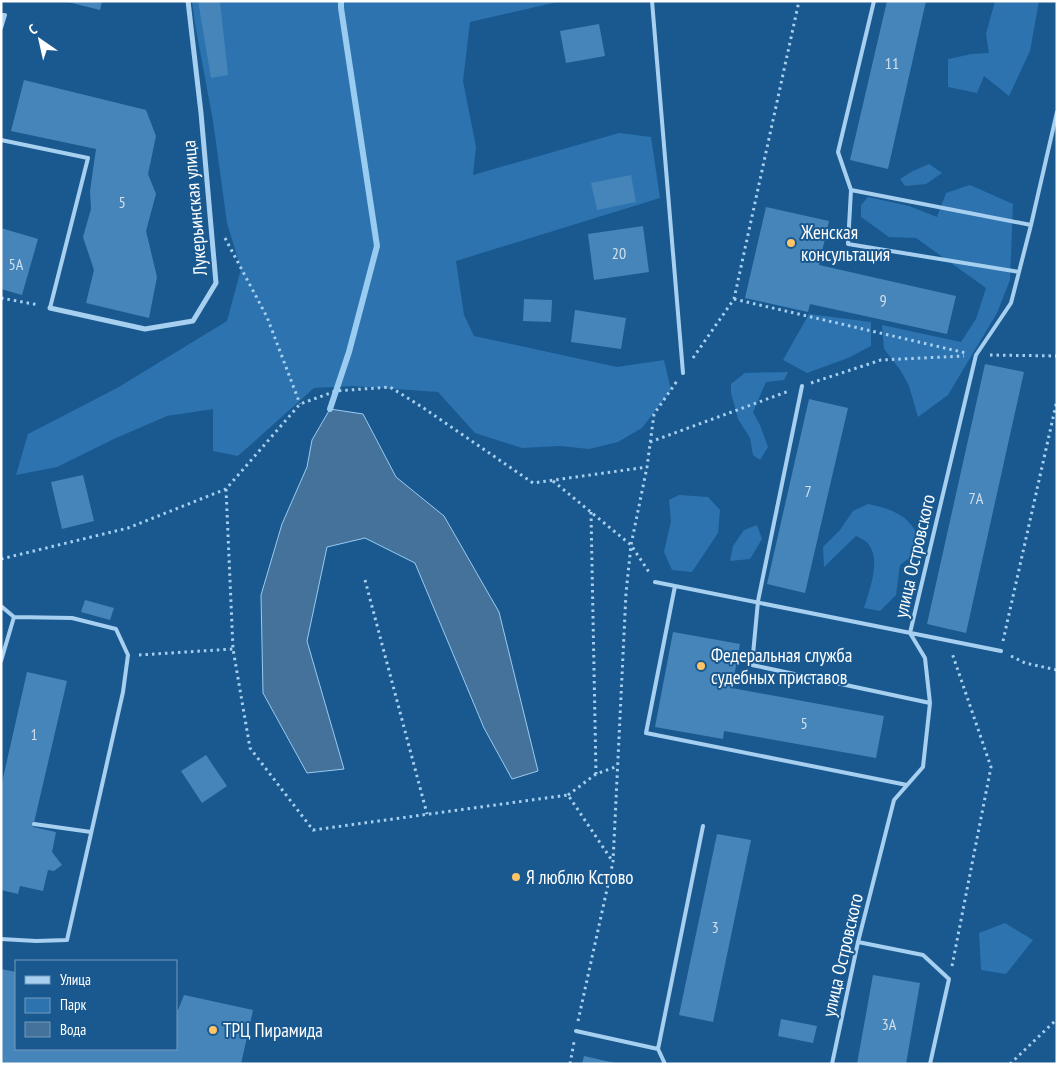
<svg xmlns="http://www.w3.org/2000/svg" width="1058" height="1065" font-family="'PT Sans Narrow',sans-serif">
	<rect width="100%" height="100%" fill="#195990"/>
	<path fill="#2c73af" d="M 192,1 L 562,1 L 470,22 L 463,81 L 476,147 L 473,175 L 619,133 L 651,137 L 660,198 L 456,261 L 464,315 L 474,336 L 617,367 L 664,360 L 671,390 L 642,428 L 618,442 L 589,449 L 560,446 L 522,448 L 475,433 L 438,392 L 353,386 L 314,388 L 238,456 L 213,451 L 213,409 L 167,416 L 116,438 L 57,467 L 16,475 L 28,434 L 117,388 L 227,321 L 241,269 L 227,223 L 213,121 L 195,24 Z
		M 995,1 L 1039,1 L 1030,51 L 1009,96 L 984,76 L 977,93 L 948,87 L 948,59 L 972,54 L 989,53 L 986,34 Z
		M 929,164 L 942,173 L 926,184 L 905,186 L 900,179 L 913,171 Z
		M 970,185 L 1013,204 L 1010,280 L 997,313 L 948,395 L 918,417 L 909,386 L 901,371 L 884,349 L 882,325 L 961,342 L 976,319 L 986,288 L 916,238 L 889,237 L 861,217 L 861,205 L 868,197 L 909,206 L 937,217 L 946,193 Z
		M 809,314 L 871,322 L 871,346 L 848,358 L 807,373 L 783,360 Z
		M 788,372 L 784,380 L 766,382 L 753,412 L 760,425 L 768,447 L 760,460 L 753,455 L 750,438 L 738,419 L 731,393 L 731,384 L 745,373 Z
		M 679,495 L 708,497 L 720,510 L 718,533 L 692,572 L 672,570 L 664,552 L 671,521 L 669,500 Z
		M 868,504 C 897,510 915,518 922,549 L 900,565 L 896,595 L 880,611 L 864,608 C 869,591 881,561 869,545 C 867,541 860,538 856,536 L 824,567 L 823,547 L 840,530 L 853,511 Z
		M 757,525 L 762,539 L 750,559 L 730,561 L 733,546 L 744,530 Z
		M 1005,923 L 1033,940 L 1006,974 L 981,970 L 979,933 Z"/>
	<path fill="#44729a" stroke="#9acbf1" d="M 330,409 L 363,414 L 396,477 L 444,516 L 499,612 L 538,771 L 512,779 L 484,728 L 415,563 L 365,538 L 327,547 L 307,641 L 344,769 L 307,773 L 263,693 L 261,595 L 282,524 L 307,467 L 312,440 Z"/>
	<g fill="none" stroke-linecap="round" stroke-linejoin="round">
		<path stroke="#9acbf1" stroke-width="6" d="M 330,409 L 349,352 L 377,246 L 341,8 L 341,1"/>
	</g>
	<path fill="#4685ba" d="M 64,1 L 102,1 L 100,10 Z
		M 198,1 L 220,1 L 228,75 L 211,78 Z
		M 887,1 L 926,1 L 888,169 L 850,160 Z
		M 599,24 L 605,56 L 566,63 L 560,31 Z
		M 24,80 L 146,110 L 156,136 L 148,174 L 156,194 L 146,231 L 157,277 L 149,318 L 86,303 L 94,270 L 83,237 L 91,209 L 90,191 L 96,149 L 11,131 Z
		M 631,175 L 636,202 L 597,210 L 591,183 Z
		M 766,207 L 829,221 L 819,265 L 956,296 L 947,334 L 810,304 L 808,312 L 745,298 Z
		M 643,226 L 649,272 L 594,280 L 588,234 Z
		M 1,228 L 38,239 L 22,295 L 1,289 Z
		M 524,299 L 552,300 L 551,322 L 523,321 Z
		M 575,310 L 626,318 L 621,349 L 571,342 Z
		M 985,364 L 1024,372 L 966,633 L 927,624 Z
		M 809,399 L 848,408 L 805,593 L 767,584 Z
		M 83,475 L 94,521 L 62,529 L 51,482 Z
		M 85,600 L 114,608 L 110,620 L 81,612 Z
		M 673,632 L 740,644 L 732,688 L 884,716 L 876,758 L 724,731 L 723,739 L 655,727 Z
		M 27,672 L 67,681 L 33,827 L 56,832 L 52,852 L 62,865 L 54,871 L 48,870 L 43,891 L 20,886 L 18,894 L 1,890 L 1,787 Z
		M 206,755 L 227,786 L 202,803 L 181,771 Z
		M 717,834 L 751,840 L 713,1022 L 679,1015 Z
		M 1,969 L 16,972 L 16,1049 L 176,1049 L 176,1010 L 178,1010 L 184,995 L 253,1010 L 241,1064 L 1,1064 Z
		M 873,975 L 920,983 L 906,1064 L 857,1064 Z
		M 781,1019 L 817,1026 L 813,1043 L 778,1036 Z
		M 584,1056 L 615,1063 L 615,1064 L 582,1064 Z"/>
	<g fill="none" stroke-linecap="round" stroke-linejoin="round">
		<path stroke="#a7cfef" stroke-width="3" stroke-dasharray="2.5 4" stroke-linecap="butt" d="M 225,238 L 267,317 L 300,404
			M 1,298 L 39,305
			M 734,299 L 966,353
			M 990,355 L 1057,356
			M 693,358 L 734,299 L 799,1
			M 811,383 L 881,360 L 964,356
			M 650,442 L 789,391
			M 553,481 L 631,545 L 649,572
			M 226,489 L 233,649 L 250,748 L 313,830 L 568,795 L 613,862
			M 591,512 L 596,774
			M 1,559 L 128,528 L 226,489 L 300,404 L 336,391 L 390,387 L 422,407 L 533,483 L 647,467
			M 365,580 L 427,814
			M 1003,641 L 1057,400
			M 139,655 L 233,649
			M 1011,656 L 1025,663 L 1057,670
			M 568,795 L 596,774 L 618,766
			M 952,966 L 991,767 L 952,653
			M 578,1021 L 613,862 L 626,593 L 631,545 L 647,467 L 654,414 L 677,381
			M 570,1064 L 574,1042
			M 1010,1064 L 1057,1019"/>
		<path stroke="#a7cfef" stroke-width="4" d="M 652,1 L 683,373
			M 874,1 L 838,152 L 851,190 L 848,244 L 1019,272
			M 1,15 L 5,15 L 1,28
			M 1,140 L 88,158 L 50,308
			M 851,190 L 1031,225
			M 802,386 L 758,601 L 752,665 L 930,703
			M 655,582 L 1001,651
			M 675,586 L 646,733 L 907,785
			M 1,606 L 14,617 L 72,618 L 116,629 L 128,655 L 123,692 L 67,940 L 36,941 L 1,939
			M 1,661 L 14,617
			M 34,824 L 91,832
			M 858,942 L 923,955 L 949,979 L 930,1064
			M 576,1031 L 658,1049
			M 665,1064 L 658,1049 L 703,826
			M 832,1064 L 858,942 L 894,800 L 923,767 L 930,703 L 925,658 L 910,633 L 976,355 L 1011,303 L 1031,225 L 1057,112"/>
		<path stroke="#a7cfef" stroke-width="5" d="M 50,308 L 145,329 L 193,321 L 216,283 L 201,113 L 188,1"/>
	</g>
	<g fill="#ffc465" stroke="#195990" stroke-width="2">
		<circle cx="791" cy="243" r="5"/>
		<circle cx="701" cy="666" r="5"/>
		<circle cx="516" cy="877" r="5"/>
		<circle cx="213" cy="1030" r="5"/>
	</g>
	<g text-anchor="middle" stroke-width="4" stroke-linejoin="round" paint-order="stroke">
		<g font-size="16" fill="#d1e0ee">
			<text x="892" y="69">11</text>
			<text x="122" y="208">5</text>
			<text x="619" y="259">20</text>
			<text x="16" y="270">5А</text>
			<text x="883" y="306">9</text>
			<text x="808" y="497">7</text>
			<text x="976" y="504">7А</text>
			<text x="804" y="729">5</text>
			<text x="34" y="740">1</text>
			<text x="715" y="933">3</text>
			<text x="889" y="1030">3А</text>
		</g>
		<g font-size="19" fill="#fff" stroke="#195990">
			<text transform="translate(194 208) rotate(-95)" y="7">Лукерьинская улица</text>
			<text transform="translate(914 556) rotate(-77)" y="7">улица Островского</text>
			<text transform="translate(842 955) rotate(-77)" y="7">улица Островского</text>
		</g>
		<g font-size="19" fill="#fff" stroke="#195990" text-anchor="start">
			<text x="801" y="239">Женская<tspan x="801" dy="22">консультация</tspan></text>
			<text x="711" y="662">Федеральная служба<tspan x="711" dy="22">судебных приставов</tspan></text>
			<text x="526" y="884">Я люблю Кстово</text>
			<text x="223" y="1037">ТРЦ Пирамида</text>
		</g>
	</g>
	<rect width="1058" height="1065" fill="none" stroke="#ffffff" stroke-width="5"/>
	<rect x="15" y="960" width="162" height="90" fill="#195990" stroke="#759bbc"/>
	<rect x="25" y="976" width="25" height="8" fill="#a7cfef" stroke="#759bbc"/>
	<text x="60" y="985" font-size="15" fill="#ffffff">Улица</text>
	<rect x="25" y="998" width="25" height="15" fill="#2c73af" stroke="#759bbc"/>
	<text x="60" y="1010" font-size="15" fill="#ffffff">Парк</text>
	<rect x="25" y="1022" width="25" height="15" fill="#44729a" stroke="#759bbc"/>
	<text x="60" y="1035" font-size="15" fill="#ffffff">Вода</text>
	<g transform="translate(40 40) rotate(326)" stroke="#195990" stroke-width="4" paint-order="stroke">
	<path d="M0-4L9 19L0 12L-9 19Z" fill="#ffffff"/>
	<text y="-8" font-size="14" font-weight="bold" text-anchor="middle" fill="#ffffff">С</text>
	</g>
</svg>
